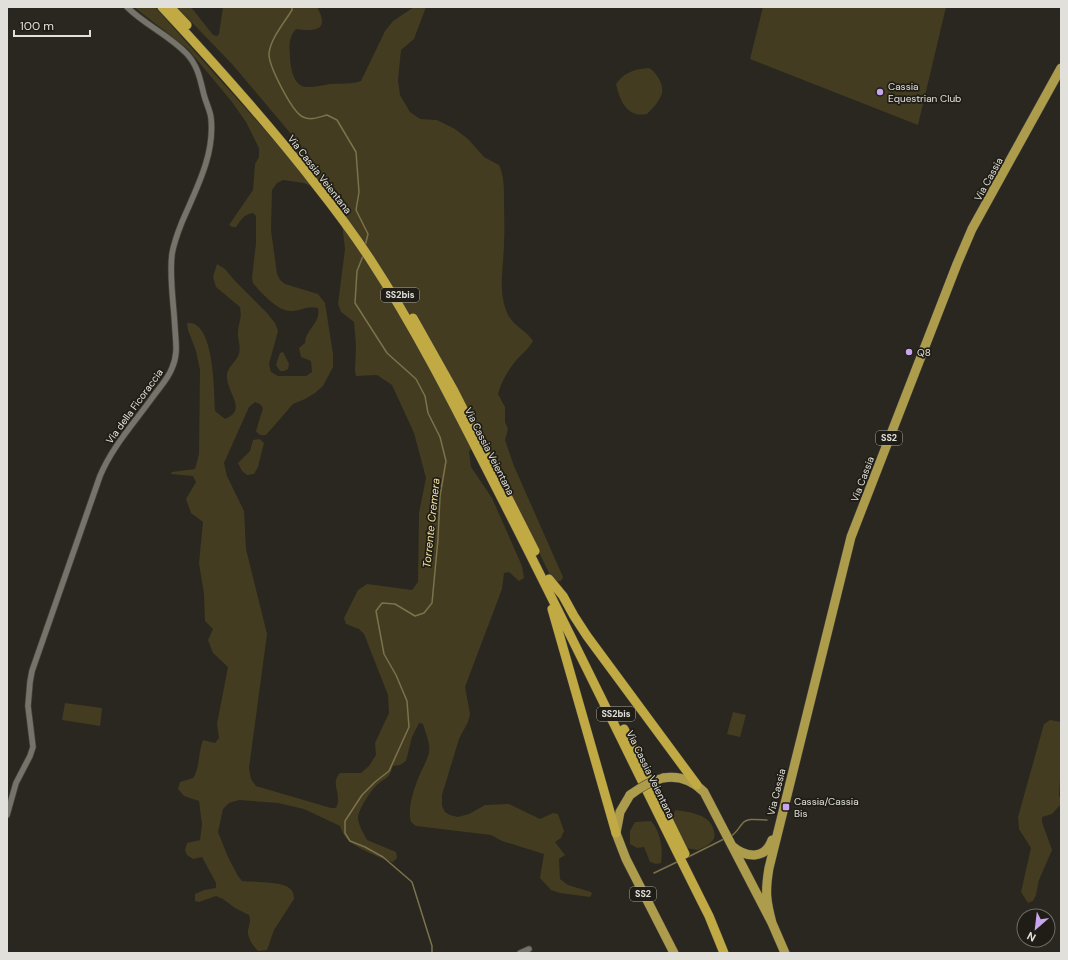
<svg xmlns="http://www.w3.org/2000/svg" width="1068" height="960" font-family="'DM Sans',sans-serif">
	<rect width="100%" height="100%" fill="#29271f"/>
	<path fill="#433c20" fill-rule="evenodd" d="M 134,7 L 155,7 L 290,158 L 302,147 L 232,64 L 177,7 L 191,7 L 213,35 L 217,36 L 219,34 L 223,7 L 317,7 C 330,30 316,32 296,29 C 289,37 289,45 290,55 C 290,66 293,88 308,87 C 315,87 323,85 330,84 C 341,83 350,85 361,81 L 385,31 L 393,21 L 414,7 L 426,7 L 414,39 L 401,50 L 398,80 L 400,95 L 410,112 L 420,119 L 437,120 L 455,129 L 468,139 L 484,157 L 499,165 C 504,175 504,188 504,198 C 504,213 505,227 504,242 C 504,266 497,292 508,315 C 514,326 527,331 533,341 C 527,351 521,354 514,363 C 507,372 501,383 498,394 L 505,407 L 505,422 L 508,429 L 505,440 L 514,466 L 563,577 L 561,581 L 557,581 L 550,575 L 498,468 L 487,448 L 482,445 L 469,451 L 471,467 L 492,498 L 522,566 L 524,578 L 519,581 L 509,572 L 504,573 L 502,589 L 465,687 L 470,714 L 468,722 L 459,739 L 442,795 L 442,806 L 445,812 L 450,815 L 458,817 L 469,814 L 485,805 L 509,804 L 540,819 L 553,813 L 558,814 L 564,831 L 561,838 L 555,842 L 565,855 L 559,859 L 560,879 L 568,885 L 591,892 L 592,894 L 590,897 L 560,893 L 551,890 L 540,878 L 544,854 L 502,841 L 491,835 L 416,826 L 411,822 C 407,808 414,788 420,774 C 424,765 431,755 429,745 C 428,738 425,731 423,724 L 419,723 L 412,737 L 406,761 L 400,765 L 393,766 C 389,779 387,777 378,784 C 371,789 357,812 358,819 C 359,826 364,834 367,840 L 396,852 L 397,858 L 393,862 C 386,861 356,847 350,842 C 345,838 342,832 340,826 L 304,809 L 278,803 L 239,800 L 229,803 L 223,809 L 218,832 L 228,857 L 238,876 L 242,881 C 254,882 277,882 286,886 C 292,889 294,893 294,899 L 274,930 L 267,950 L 258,951 C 254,947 249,940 248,934 C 247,927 252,924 249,915 L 235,908 L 223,899 L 216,896 L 199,902 L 195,901 L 195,894 L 204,890 L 216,888 L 216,883 L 202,857 L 193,859 L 187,855 L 185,850 L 187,843 L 200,840 L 202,824 L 199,801 L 184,796 L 178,789 L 180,782 L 193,778 C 200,768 198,753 203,740 L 215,743 L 219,738 L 217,724 L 228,667 L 213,653 L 208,640 L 213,629 L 205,621 L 204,594 L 199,563 L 203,522 L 191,513 L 186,499 L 196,482 L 193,476 L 171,474 L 172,472 L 195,469 L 199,454 L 200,370 L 196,351 L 188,330 L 187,323 C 191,323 194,323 196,325 C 214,336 214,391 215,411 L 225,419 C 248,410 227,393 227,377 C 226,368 235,363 238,356 C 242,348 237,339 238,331 C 239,320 242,320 240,307 L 216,287 L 213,277 L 217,264 L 225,269 L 235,281 L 267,313 L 275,323 L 278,331 L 269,364 L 271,372 L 278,376 L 306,376 L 312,372 L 311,361 L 301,357 L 299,348 L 305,343 C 306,328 321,324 318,308 C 308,305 301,311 290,311 C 278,311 260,292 253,283 L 252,278 L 256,243 L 256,216 L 253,213 C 244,214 241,220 236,227 L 232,227 L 229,225 L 253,190 L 255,164 L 259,157 L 259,148 L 246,122 L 232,102 L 188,49 ZM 283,180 L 304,183 L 317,189 L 342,224 L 345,249 L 338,304 L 341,312 L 354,322 L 356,346 L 355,371 L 356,376 L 377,375 L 392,385 L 414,433 L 426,478 L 419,513 L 418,582 L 412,590 L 367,584 L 358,590 L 344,618 L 346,624 L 359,629 L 364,634 L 388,695 L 389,713 L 375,743 L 376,755 L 369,766 L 361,773 L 340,773 C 331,783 339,790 338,801 C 338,803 337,805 336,808 L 331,808 L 256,786 L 251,779 L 249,768 L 267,634 L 246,549 L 244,511 L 227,476 L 224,463 L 249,407 L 255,402 L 260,404 L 263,408 L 256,431 C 259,435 261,436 266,435 L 293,404 L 305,399 L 315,393 L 323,386 L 333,367 L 333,354 L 325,303 L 318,294 L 285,284 L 280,280 L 277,274 L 271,230 L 272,190 L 277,183 Z
		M 763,7 L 946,7 L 918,125 L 750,59 Z
		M 649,68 C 656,72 664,84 662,93 C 660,101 653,108 647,114 C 627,118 620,101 616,84 C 624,72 635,69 649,68 Z
		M 283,352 L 289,364 L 288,369 L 284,371 L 280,371 L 276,365 L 280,353 Z
		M 260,439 L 264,443 L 258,467 L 254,474 L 247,475 L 242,471 L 238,463 L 250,451 L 253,440 Z
		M 65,703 L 102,708 L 100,726 L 62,720 Z
		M 733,712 L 746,715 L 740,737 L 727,734 Z
		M 1050,720 L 1061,722 L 1061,765 L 1059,796 L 1061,798 L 1061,804 L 1052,814 L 1042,817 L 1042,822 L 1052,850 L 1039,880 L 1036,895 L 1033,901 L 1028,903 L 1021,892 L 1031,848 L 1019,829 L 1018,817 L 1044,724 Z
		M 675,810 C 689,812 711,814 714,831 C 715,835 715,839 711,842 C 708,846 702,848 698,850 L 686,848 L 673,818 Z
		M 651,821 C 661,832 663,849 661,863 L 656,864 L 650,862 L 644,847 L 637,848 L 630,844 L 630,831 L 635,822 Z"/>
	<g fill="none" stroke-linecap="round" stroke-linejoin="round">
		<path stroke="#7c724b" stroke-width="1.5" d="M 292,7 L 292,10 C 284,23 271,38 269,53 C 268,65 292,112 303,117 C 311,121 319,117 327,115 L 337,120 L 356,152 L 359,192 L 356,210 L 368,234 L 365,246
			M 363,256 L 357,271 L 355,303 L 387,353 L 416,379 L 425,396 L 428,413 L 440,437 L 446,461 L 440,496 L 438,539 L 432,603 L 424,613 L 415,616 L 395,604 L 382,603 L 376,611 L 384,654 L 396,675 L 407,701 L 409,727 L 389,771 L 375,782 L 362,795 L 345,821 L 345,833 L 350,841 L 365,847 L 383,857 L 412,882 L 432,946 L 432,953
			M 731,836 C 736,833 738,829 742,824 C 747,817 760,820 767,820
			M 688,857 L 724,839
			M 654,873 L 677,862"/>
		<g stroke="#43423b" stroke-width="7">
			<path id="minor" d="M 7,815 L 16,783 L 30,756 L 33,747 L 28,706 L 30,682 L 32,671 L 100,476 C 112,447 134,423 152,398 C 159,388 168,379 172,368 C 178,355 176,343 175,329 C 174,305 169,277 172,254 C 174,242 178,232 182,222 C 196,189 215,155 211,118 C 210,110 206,103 204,95 C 200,79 198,66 187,54 C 169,35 145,25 127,7
				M 520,953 L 529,949"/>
		</g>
		<g stroke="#43423b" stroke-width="10">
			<path id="primary" d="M 663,778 C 680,775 693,781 704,792 L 772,923 L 785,953
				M 630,795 L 620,812 L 616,833 L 626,859 L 674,953
				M 732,846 C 746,858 765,860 772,840
				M 772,923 C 766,901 765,891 769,868 L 851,537 L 957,264 L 972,229 L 1061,68"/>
		</g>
		<g stroke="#43423b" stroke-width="10">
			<path id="trunk" d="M 162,7 C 216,65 268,123 316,185 C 335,209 353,233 370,259 C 421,337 462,421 504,503 C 574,640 640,779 709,916 L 724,953
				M 170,7 L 187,25
				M 413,318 L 454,391 L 535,551
				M 549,579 L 563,596 L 574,616 L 587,636 L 697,785
				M 552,609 L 616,833
				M 624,729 L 685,854"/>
		</g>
		<use href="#minor" stroke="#76736a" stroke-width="5.5"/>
		<use href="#primary" stroke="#ae9c4d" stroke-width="9"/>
		<use href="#trunk" stroke="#c1aa44" stroke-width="9"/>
		<g stroke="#43423b" stroke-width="10" stroke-linecap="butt">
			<path id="primary-bridge" d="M 630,795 C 641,787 651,781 663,778"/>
		</g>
		<use href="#primary-bridge" stroke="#ae9c4d" stroke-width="9"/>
	</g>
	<g fill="#c8a6ef" stroke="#1f1d15" stroke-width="1.5">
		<circle cx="880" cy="92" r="4"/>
		<circle cx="909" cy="352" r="4"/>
		<rect x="782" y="803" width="8" height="8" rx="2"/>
	</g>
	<g text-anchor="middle" stroke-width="3.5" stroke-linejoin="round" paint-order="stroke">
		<g fill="#1f1d15" stroke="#a7a6a0" stroke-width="1">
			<rect x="381" y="288" width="38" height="14" rx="3"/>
			<rect x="876" y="431" width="26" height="14" rx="3"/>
			<rect x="597" y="707" width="38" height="14" rx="3"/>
			<rect x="630" y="887" width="26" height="14" rx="3"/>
		</g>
		<g font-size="9" font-weight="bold" fill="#e1e0db">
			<text x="400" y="298">SS2bis</text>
			<text x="889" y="441">SS2</text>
			<text x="616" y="717">SS2bis</text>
			<text x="643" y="897">SS2</text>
		</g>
		<g font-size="10" fill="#e1e0db" stroke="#1f1d15" text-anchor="start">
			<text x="888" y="90">Cassia<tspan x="888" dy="12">Equestrian Club</tspan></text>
			<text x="917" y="356">Q8</text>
			<text x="794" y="805">Cassia/Cassia<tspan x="794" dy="12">Bis</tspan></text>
		</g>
		<g font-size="10" fill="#e1e0db" stroke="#1f1d15">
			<text transform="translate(320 174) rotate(52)" y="4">Via Cassia Veientana</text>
			<text transform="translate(988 179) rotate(-61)" y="4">Via Cassia</text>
			<text transform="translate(134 406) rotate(-54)" y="4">Via della Ficoraccia</text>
			<text transform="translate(490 451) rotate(63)" y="4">Via Cassia Veientana</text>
			<text transform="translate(862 479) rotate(-69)" y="4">Via Cassia</text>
			<text transform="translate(651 774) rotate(64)" y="4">Via Cassia Veientana</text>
			<text transform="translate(776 792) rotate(-76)" y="4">Via Cassia</text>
		</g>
		<g font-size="11" font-style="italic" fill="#f4e39f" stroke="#1f1d15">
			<text transform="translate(431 523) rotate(-84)" y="4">Torrente Cremera</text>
		</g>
	</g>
	<rect width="1068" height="960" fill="none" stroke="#e1e0db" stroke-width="16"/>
	<g transform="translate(1036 928) rotate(208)"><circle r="19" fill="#1f1d15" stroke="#6d6b64"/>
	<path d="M0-3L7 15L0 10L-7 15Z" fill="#c8a6ef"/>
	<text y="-6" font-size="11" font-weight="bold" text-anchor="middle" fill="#e1e0db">N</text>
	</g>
	<path d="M14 30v6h76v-6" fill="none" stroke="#e1e0db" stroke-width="2"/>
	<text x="20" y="30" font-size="12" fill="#e1e0db" stroke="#1f1d15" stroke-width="3" paint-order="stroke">100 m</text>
</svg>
